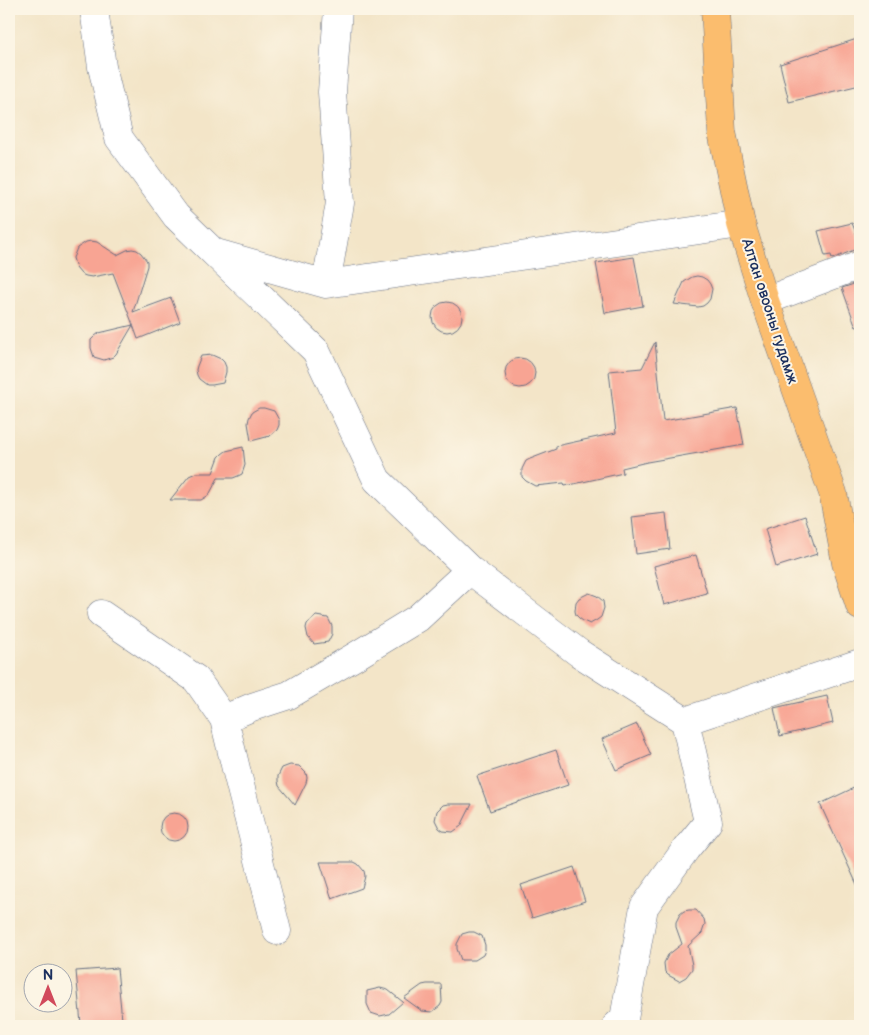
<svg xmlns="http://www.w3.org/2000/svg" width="869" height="1035" font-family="'Balsamiq Sans',sans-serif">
	<rect width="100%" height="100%" fill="#fcf5e5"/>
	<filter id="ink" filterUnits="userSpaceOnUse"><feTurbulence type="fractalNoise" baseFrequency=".02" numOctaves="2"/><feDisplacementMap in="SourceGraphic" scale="10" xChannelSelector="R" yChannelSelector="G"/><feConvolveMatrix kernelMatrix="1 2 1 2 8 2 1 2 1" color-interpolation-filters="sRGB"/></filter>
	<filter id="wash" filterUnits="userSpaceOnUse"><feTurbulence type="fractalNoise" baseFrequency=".0096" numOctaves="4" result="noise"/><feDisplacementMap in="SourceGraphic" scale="20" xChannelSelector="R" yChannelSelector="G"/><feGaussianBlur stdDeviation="1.12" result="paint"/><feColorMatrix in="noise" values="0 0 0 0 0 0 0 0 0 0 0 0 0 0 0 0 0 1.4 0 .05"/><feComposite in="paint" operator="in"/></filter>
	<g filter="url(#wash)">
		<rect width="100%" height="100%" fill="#f3e5c8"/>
		<g id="blocks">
			<path fill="#f8a493" d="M 860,38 L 860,85 L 789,102 L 780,64 Z
				M 852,223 L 860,243 L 860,250 L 854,250 L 832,259 L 831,255 L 825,256 L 818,231 Z
				M 91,241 L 97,242 L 117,255 L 127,250 L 132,249 L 137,250 L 141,253 L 147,261 L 147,266 L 133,312 L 171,298 L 180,322 L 138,339 L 133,325 L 116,354 L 113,357 L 104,360 L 94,357 L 91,348 L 91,340 L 95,336 L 99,333 L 133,325 L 113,273 L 92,277 L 86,276 L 81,274 L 76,268 L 73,258 L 77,248 L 86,242 Z
				M 634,257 L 643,306 L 605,313 L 596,263 Z
				M 697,276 L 702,277 L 707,280 L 710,284 L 712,289 L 710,299 L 707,303 L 703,306 L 698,307 L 674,304 L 684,282 L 692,277 Z
				M 860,282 L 860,326 L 856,327 L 842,288 Z
				M432 317a15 15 0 1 1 30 0a15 15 0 1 1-30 0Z
				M 655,342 L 663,421 L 737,408 L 744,445 L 647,462 L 622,468 L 623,473 L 565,486 L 564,483 L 535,486 L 526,481 L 522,477 L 522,469 L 526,461 L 530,459 L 556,449 L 556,446 L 616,433 L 609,371 L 642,368 Z
				M 212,355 L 221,359 L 224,362 L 226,367 L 226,372 L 223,383 L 212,385 L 207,385 L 199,379 L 197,375 L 196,370 L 197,366 L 201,356 Z
				M505 373a15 15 0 1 1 30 0a15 15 0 1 1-30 0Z
				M 259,408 L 264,408 L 274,411 L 279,420 L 279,425 L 277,430 L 270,436 L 251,441 L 248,423 L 249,418 L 252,412 Z
				M 243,447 L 245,465 L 242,474 L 238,476 L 233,478 L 218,478 L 209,495 L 201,500 L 170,500 L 189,476 L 196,473 L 213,473 L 219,457 L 222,454 L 226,451 Z
				M 666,513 L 670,549 L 636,554 L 632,517 Z
				M 805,516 L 817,554 L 776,567 L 765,529 Z
				M 696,555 L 707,593 L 664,605 L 654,566 Z
				M 589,593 L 597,596 L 603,601 L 604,608 L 601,617 L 597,620 L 590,624 L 583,621 L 579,618 L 576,615 L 575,611 L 576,602 L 579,598 Z
				M 316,616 L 328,618 L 332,626 L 332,634 L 328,642 L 314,644 L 308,637 L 306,628 L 307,624 Z
				M 827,696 L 833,723 L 780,736 L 774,708 Z
				M 637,724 L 651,755 L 616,770 L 602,739 Z
				M 556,750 L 568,785 L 490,811 L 477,776 Z
				M 290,765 L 299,766 L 306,773 L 307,778 L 306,783 L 295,805 L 279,786 L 278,781 L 278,776 L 282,768 Z
				M 860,785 L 860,891 L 820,804 Z
				M 448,804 L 472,804 L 461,826 L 453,832 L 443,831 L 439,828 L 435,820 L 437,811 L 443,805 Z
				M160 827a14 14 0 1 1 28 0a14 14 0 1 1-28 0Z
				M 320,862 L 354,862 L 358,864 L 364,871 L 365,876 L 362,888 L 332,899 Z
				M 574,867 L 585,901 L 532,918 L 521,885 Z
				M 689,910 L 696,910 L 704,919 L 705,924 L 702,933 L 688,946 L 692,965 L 692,969 L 686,977 L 679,981 L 668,975 L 665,972 L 664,963 L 668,955 L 682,944 L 676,927 L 676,922 L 680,914 L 684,911 Z
				M 469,932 L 474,932 L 482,936 L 485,945 L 485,950 L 483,955 L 475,960 L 461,960 L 457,949 L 457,944 L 462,934 Z
				M 117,968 L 122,1020 L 81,1024 L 76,971 Z
				M 427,984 L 441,984 L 442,1002 L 440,1006 L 432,1012 L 422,1011 L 404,998 L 422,985 Z
				M 380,988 L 388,990 L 403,1002 L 389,1014 L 380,1016 L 371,1013 L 367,1004 L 367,991 Z"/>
		</g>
	</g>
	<g filter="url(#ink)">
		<use href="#blocks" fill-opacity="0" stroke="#676f83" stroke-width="1"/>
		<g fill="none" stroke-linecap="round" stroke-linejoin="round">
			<g stroke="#676f83" stroke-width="29">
				<path id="minor" d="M 94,9 L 102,67 L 119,138 L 176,216 L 316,351 L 377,480 L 470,570 L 579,653 L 685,721 L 708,822 L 686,849 L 644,907 L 624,1019 L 616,1026
					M 216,253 L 326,284 L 741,224
					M 326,284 L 340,203 L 332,92 L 338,9
					M 765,301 L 860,265
					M 101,614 L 196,679 L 224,719
					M 685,721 L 860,663
					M 277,931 L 236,769 L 224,719 L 252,707 L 289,695 L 354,657 L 418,618 L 470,570"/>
			</g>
			<g stroke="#676f83" stroke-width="29">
				<path id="major" d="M 715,9 L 722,132 L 741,224 L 765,301 L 833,493 L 846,563 L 860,606"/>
			</g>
			<use href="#minor" stroke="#fff" stroke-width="28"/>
			<use href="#major" stroke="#fbbd6e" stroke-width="28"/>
		</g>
	</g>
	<g text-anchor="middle" stroke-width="4" stroke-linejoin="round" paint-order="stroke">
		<g font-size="15" fill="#1b2f5e" stroke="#fcf5e5">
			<text transform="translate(770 311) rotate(72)" y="5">Алтан овооны гудамж</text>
		</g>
	</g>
	<rect width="869" height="1035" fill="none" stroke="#fcf5e5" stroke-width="30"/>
	<g transform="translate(48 988)"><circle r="24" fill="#fcf5e5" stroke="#a2a6af"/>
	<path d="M0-4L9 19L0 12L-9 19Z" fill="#d1495b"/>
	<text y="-8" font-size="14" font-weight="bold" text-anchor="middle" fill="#1b2f5e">N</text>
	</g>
</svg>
